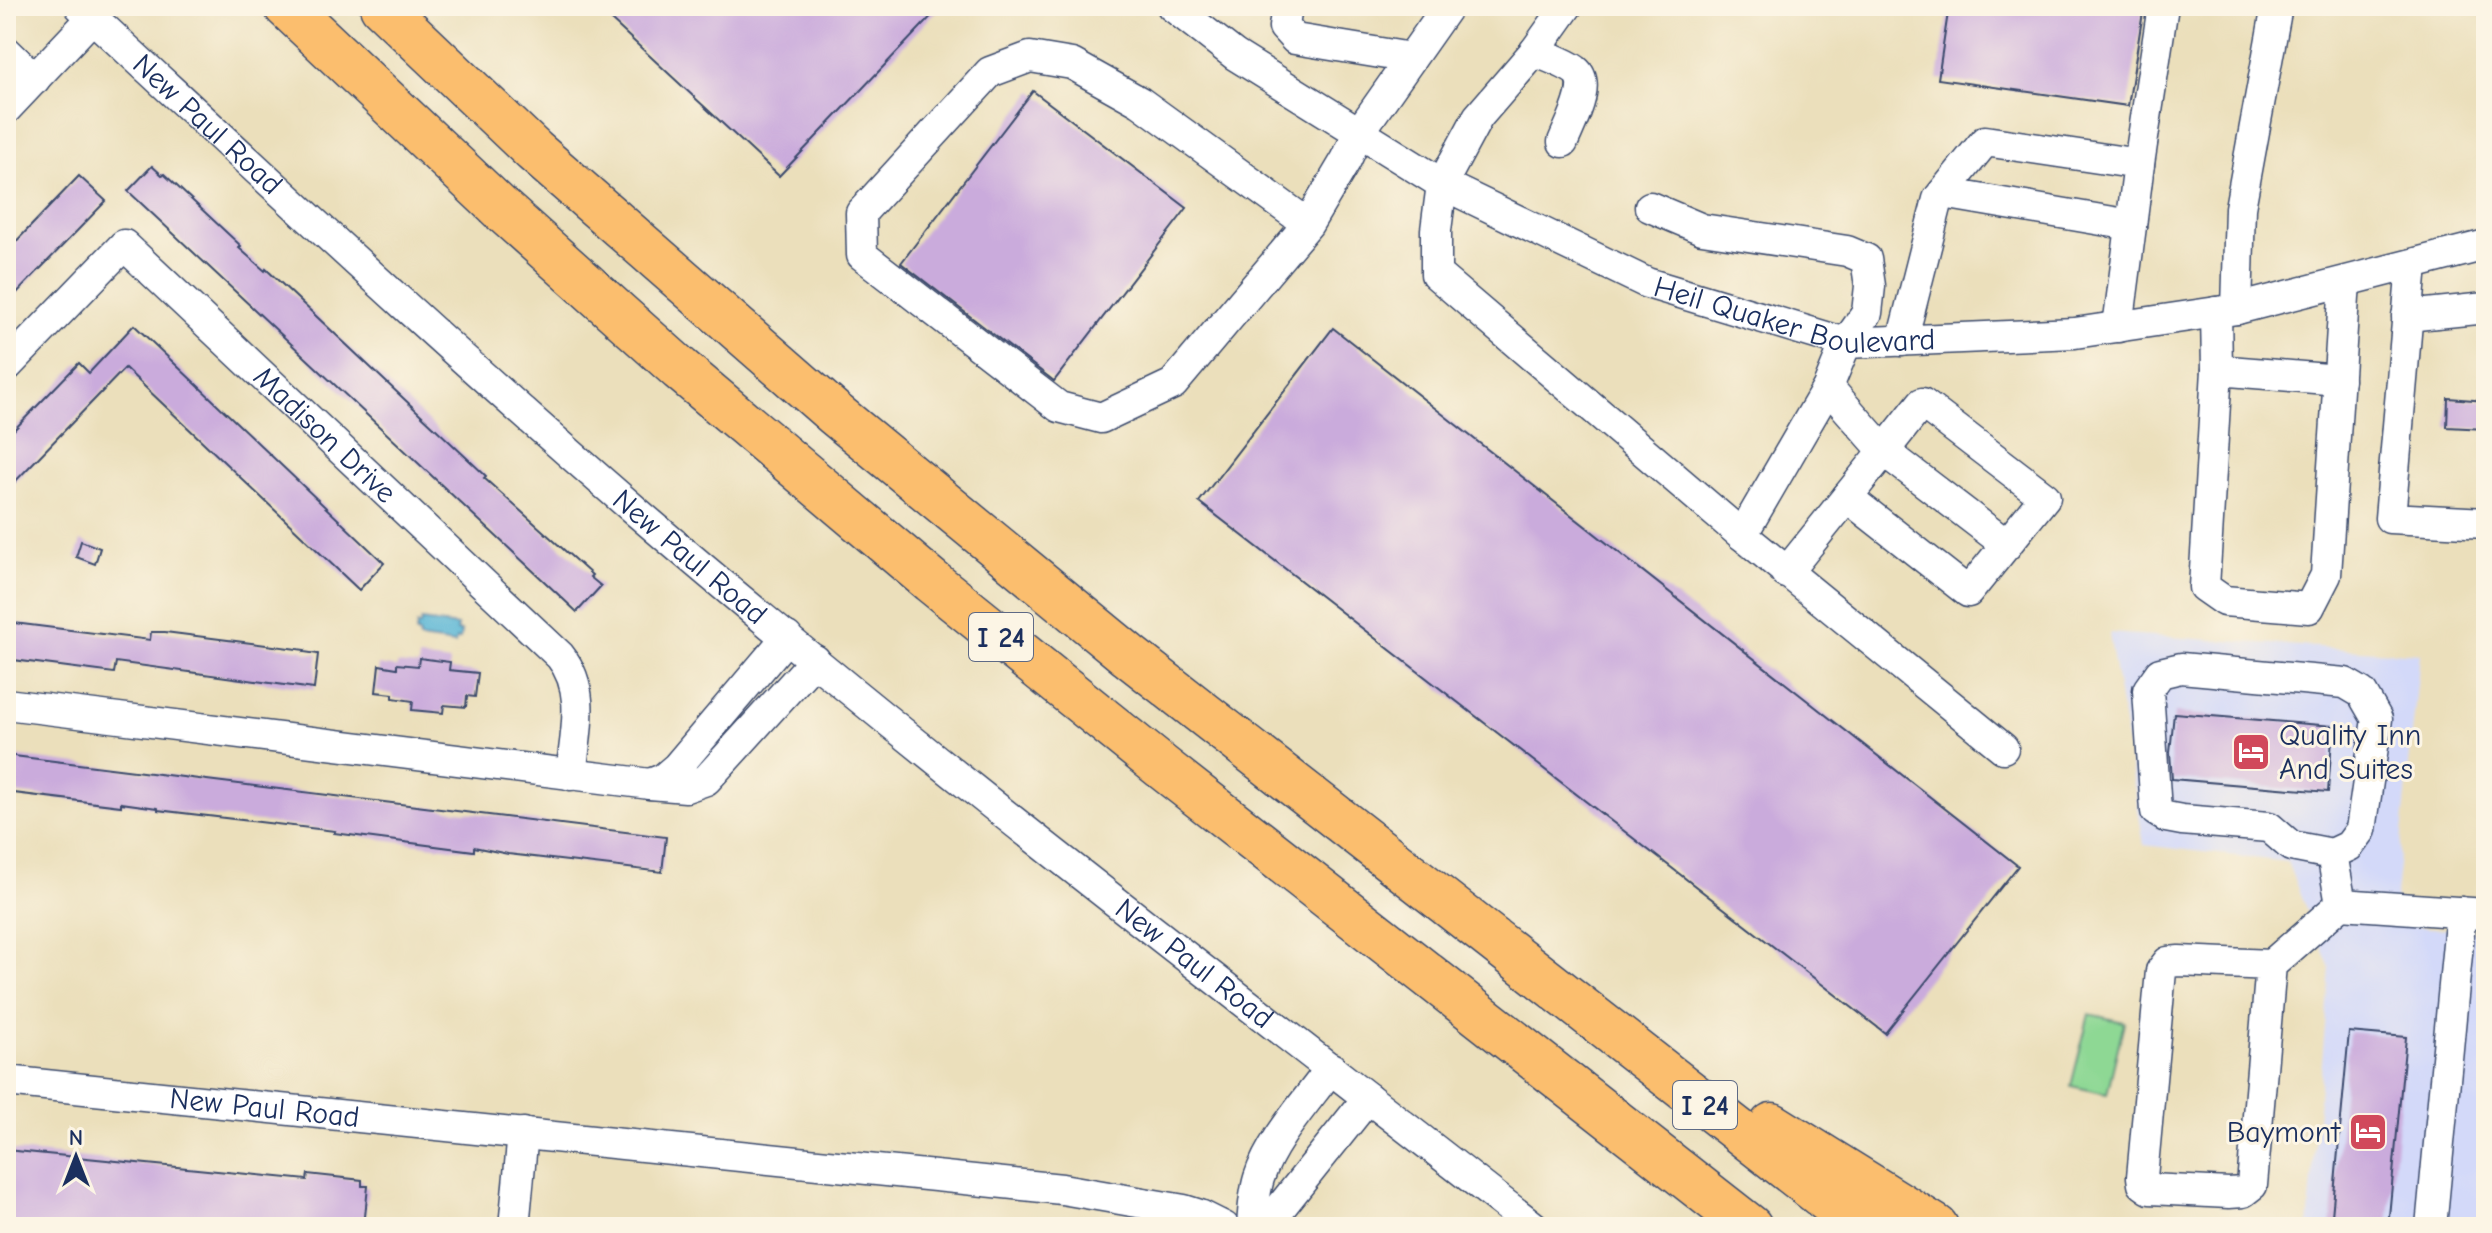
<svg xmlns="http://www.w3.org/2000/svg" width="2492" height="1233" font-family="'Comic Neue',sans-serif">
	<rect width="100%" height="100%" fill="#fcf5e5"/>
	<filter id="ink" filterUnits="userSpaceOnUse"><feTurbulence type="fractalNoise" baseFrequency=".0125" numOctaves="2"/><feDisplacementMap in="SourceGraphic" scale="16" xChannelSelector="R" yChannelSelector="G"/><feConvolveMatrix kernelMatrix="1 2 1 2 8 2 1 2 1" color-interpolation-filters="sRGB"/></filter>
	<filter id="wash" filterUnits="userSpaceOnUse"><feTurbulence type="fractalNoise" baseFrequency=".006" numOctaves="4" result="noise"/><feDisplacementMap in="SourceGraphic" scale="32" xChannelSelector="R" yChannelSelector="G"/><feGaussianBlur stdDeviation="1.8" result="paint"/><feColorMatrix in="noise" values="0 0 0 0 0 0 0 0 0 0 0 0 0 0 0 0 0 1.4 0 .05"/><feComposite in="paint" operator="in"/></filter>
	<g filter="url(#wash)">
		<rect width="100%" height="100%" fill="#ebdfbb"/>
		<path fill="#d3d9f9" d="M 2109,633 L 2420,654 L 2393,925 L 2486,932 L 2486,1227 L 2308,1227 L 2330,968 L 2287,862 L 2144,845 Z"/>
		<path fill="#8ed894" stroke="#548479" stroke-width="2" d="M 2089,1014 L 2124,1022 L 2107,1094 L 2071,1086 Z"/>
		<path fill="#57b5d5" stroke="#39729a" stroke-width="2" d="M 421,621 L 458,626 L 457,631 L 461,631 L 460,639 L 456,639 L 455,644 L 419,639 L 419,634 L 416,633 L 417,625 L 420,626 Z"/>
		<g id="blocks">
			<path fill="#caabdc" d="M 596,6 L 941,6 L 779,176 Z
				M 1949,6 L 2144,6 L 2128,106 L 1938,79 Z
				M 1033,91 L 1187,208 L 1054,381 L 901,263 Z
				M 152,166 L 162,175 L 164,174 L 241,246 L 239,248 L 265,271 L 266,269 L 486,476 L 484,478 L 592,575 L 590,577 L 601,586 L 577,612 L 128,191 Z
				M 79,176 L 106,201 L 6,304 L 6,252 Z
				M 134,325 L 384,563 L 359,590 L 125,368 L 6,491 L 6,438 L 79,363 L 89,373 Z
				M 1333,328 L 2018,866 L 1885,1033 L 1199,502 Z
				M 2448,398 L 2486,401 L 2486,429 L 2447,427 Z
				M 81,541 L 100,548 L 95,564 L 76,557 Z
				M 6,622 L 150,640 L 151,632 L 165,632 L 305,650 L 304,652 L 318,654 L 314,689 L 116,662 L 114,673 L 6,659 Z
				M 419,658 L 450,662 L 449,670 L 478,673 L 475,697 L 467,696 L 466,707 L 444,705 L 443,713 L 412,710 L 413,701 L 393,698 L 393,694 L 376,692 L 379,665 L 397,668 L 397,664 L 418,666 Z
				M 2174,713 L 2333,726 L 2328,792 L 2172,779 L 2170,753 Z
				M 6,755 L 666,837 L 662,872 L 508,854 L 474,847 L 474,851 L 334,833 L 335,831 L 158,810 L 158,808 L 121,803 L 121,806 L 6,792 Z
				M 2349,1032 L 2406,1037 L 2388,1227 L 2331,1227 Z
				M 6,1150 L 307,1180 L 308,1174 L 362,1180 L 362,1186 L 368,1186 L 364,1227 L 6,1227 Z"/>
		</g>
	</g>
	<g filter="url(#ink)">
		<use href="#blocks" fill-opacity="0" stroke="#3a496c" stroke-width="2"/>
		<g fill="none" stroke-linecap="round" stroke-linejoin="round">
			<g stroke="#3a496c" stroke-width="33">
				<g id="minor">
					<path id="s1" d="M 80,6 C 265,177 448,349 638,513 C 928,762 1233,992 1534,1227"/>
					<path id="s2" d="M 1172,6 L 1235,55 L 1442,184 L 1647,283 L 1846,343 L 2075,333 L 2237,309 L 2486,245"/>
					<path d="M 1287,6 L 1284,27 L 1295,39 L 1411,58"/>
					<path d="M 1567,6 L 1535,51 L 1478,117 L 1442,184 L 1436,230 L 1436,274 L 1742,535 L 1828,387 L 1846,343 L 1867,313 L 1870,286 L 1866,259 L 1847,251 L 1702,229 L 1650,207"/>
					<path d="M 6,51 L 35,79"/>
					<path d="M 1535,51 C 1547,57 1564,62 1575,70 C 1593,84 1570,124 1563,142"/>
					<path d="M 6,109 L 93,17"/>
					<path d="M 2139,164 L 2163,6"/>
					<path d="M 1943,193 L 2131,225"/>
					<path d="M 1308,224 L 1140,102 L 1072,64 L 1030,57 L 990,72 L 861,213 L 862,255 L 1059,407 L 1101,418 L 1173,384 L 1308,224 L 1346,160 L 1358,134 L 1448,6"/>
					<path d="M 2412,265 L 2390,518 L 2486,523"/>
					<path d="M 2237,309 L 2240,208 L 2277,6"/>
					<path d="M 2216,312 L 2217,370 L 2204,587 L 2224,601 L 2309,608 L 2326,575 L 2345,282"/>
					<path d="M 2407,316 L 2486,308"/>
					<path d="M 1902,341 L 1938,199 L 1985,141 L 2139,164 L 2118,327"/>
					<path id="s3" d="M 6,367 L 124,245 L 560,656 C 588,691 575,734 571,775"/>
					<path d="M 2217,370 L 2339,380"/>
					<path d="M 1847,497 L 1968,592 L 2045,497 L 1922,403 L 1884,451 L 2007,545"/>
					<path d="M 1742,535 L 2003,748"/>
					<path d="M 1786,573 L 1884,451 L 1828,387"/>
					<path d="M 787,637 L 677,767 L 663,779 L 650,784 L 686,787 L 706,780 L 815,660"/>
					<path d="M 6,704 L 650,784"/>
					<path d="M 2332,854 L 2349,846 L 2361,830 L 2377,719 L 2362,693 L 2345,683 L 2181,668 L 2160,673 L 2148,690 L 2156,811 L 2166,817 L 2182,820 L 2269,827 L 2291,846 L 2332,854 L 2341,904"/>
					<path d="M 2341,904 L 2486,914"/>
					<path d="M 2271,965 L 2179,961 L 2168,962 L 2161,971 L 2142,1177 L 2143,1184 L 2150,1189 L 2229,1193 L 2243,1192 L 2252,1185 L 2271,965 L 2341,904"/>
					<path id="s4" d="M 6,1081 L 1062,1189 L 1184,1210 L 1200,1215 L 1224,1227"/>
					<path d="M 514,1227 L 523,1133"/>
					<path d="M 1252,1227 C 1253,1211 1254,1194 1259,1178 C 1271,1140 1308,1100 1331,1068"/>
					<path d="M 1265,1227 L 1368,1098"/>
					<path d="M 2431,1227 L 2461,912"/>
				</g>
			</g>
			<g stroke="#3a496c" stroke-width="47">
				<path id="highway" d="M 286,6 L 500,208 L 680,369 L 931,581 L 1162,767 L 1750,1227
					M 382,6 L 534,151 L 834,413 L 1128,655 L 1862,1227
					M 1772,1125 L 1936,1227"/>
			</g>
			<use href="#minor" stroke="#fff" stroke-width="30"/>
			<use href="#highway" stroke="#fbbe6e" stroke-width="44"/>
		</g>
	</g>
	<defs>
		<g id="hotel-square" transform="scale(2)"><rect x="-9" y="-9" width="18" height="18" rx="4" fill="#d1495b" stroke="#fcf5e5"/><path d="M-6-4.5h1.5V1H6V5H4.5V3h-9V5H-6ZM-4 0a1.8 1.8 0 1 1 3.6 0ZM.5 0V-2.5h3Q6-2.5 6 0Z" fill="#fff"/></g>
	</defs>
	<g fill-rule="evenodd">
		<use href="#hotel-square" x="2251" y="752"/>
		<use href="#hotel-square" x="2368" y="1132"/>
	</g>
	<g text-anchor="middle" stroke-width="6" stroke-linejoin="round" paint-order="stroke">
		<g fill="#fcf5e5" stroke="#5e6a86" stroke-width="2">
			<rect x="969" y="613" width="64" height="48" rx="6"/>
			<rect x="1673" y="1081" width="64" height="48" rx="6"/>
		</g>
		<g font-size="28" font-weight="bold" fill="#1b2f5e">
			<text x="1001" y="647">I 24</text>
			<text x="1705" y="1115">I 24</text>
		</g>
		<g font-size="30" fill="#1b2f5e" stroke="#fcf5e5">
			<text dy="10" stroke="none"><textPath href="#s1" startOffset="174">New Paul Road</textPath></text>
			<text dy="10" stroke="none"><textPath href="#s2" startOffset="704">Heil Quaker Boulevard</textPath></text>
			<text dy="10" stroke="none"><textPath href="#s3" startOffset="446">Madison Drive</textPath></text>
			<text dy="10" stroke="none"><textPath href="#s1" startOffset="822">New Paul Road</textPath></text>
			<text dy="10" stroke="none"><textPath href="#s1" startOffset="1470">New Paul Road</textPath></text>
			<text dy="10" stroke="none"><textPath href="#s4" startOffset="260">New Paul Road</textPath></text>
		</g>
		<g font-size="30" fill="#1b2f5e" stroke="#fcf5e5" text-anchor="start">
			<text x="2279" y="745">Quality Inn<tspan x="2279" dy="34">And Suites</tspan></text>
			<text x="2340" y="1142" text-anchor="end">Baymont</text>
		</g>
	</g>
	<rect width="2492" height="1233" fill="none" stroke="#fcf5e5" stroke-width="32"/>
	<g transform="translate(76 1157)" stroke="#fcf5e5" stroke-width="6" paint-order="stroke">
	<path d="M0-6L14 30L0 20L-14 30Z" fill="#1b2f5e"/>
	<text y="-12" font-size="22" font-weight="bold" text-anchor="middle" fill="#1b2f5e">N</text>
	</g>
</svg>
